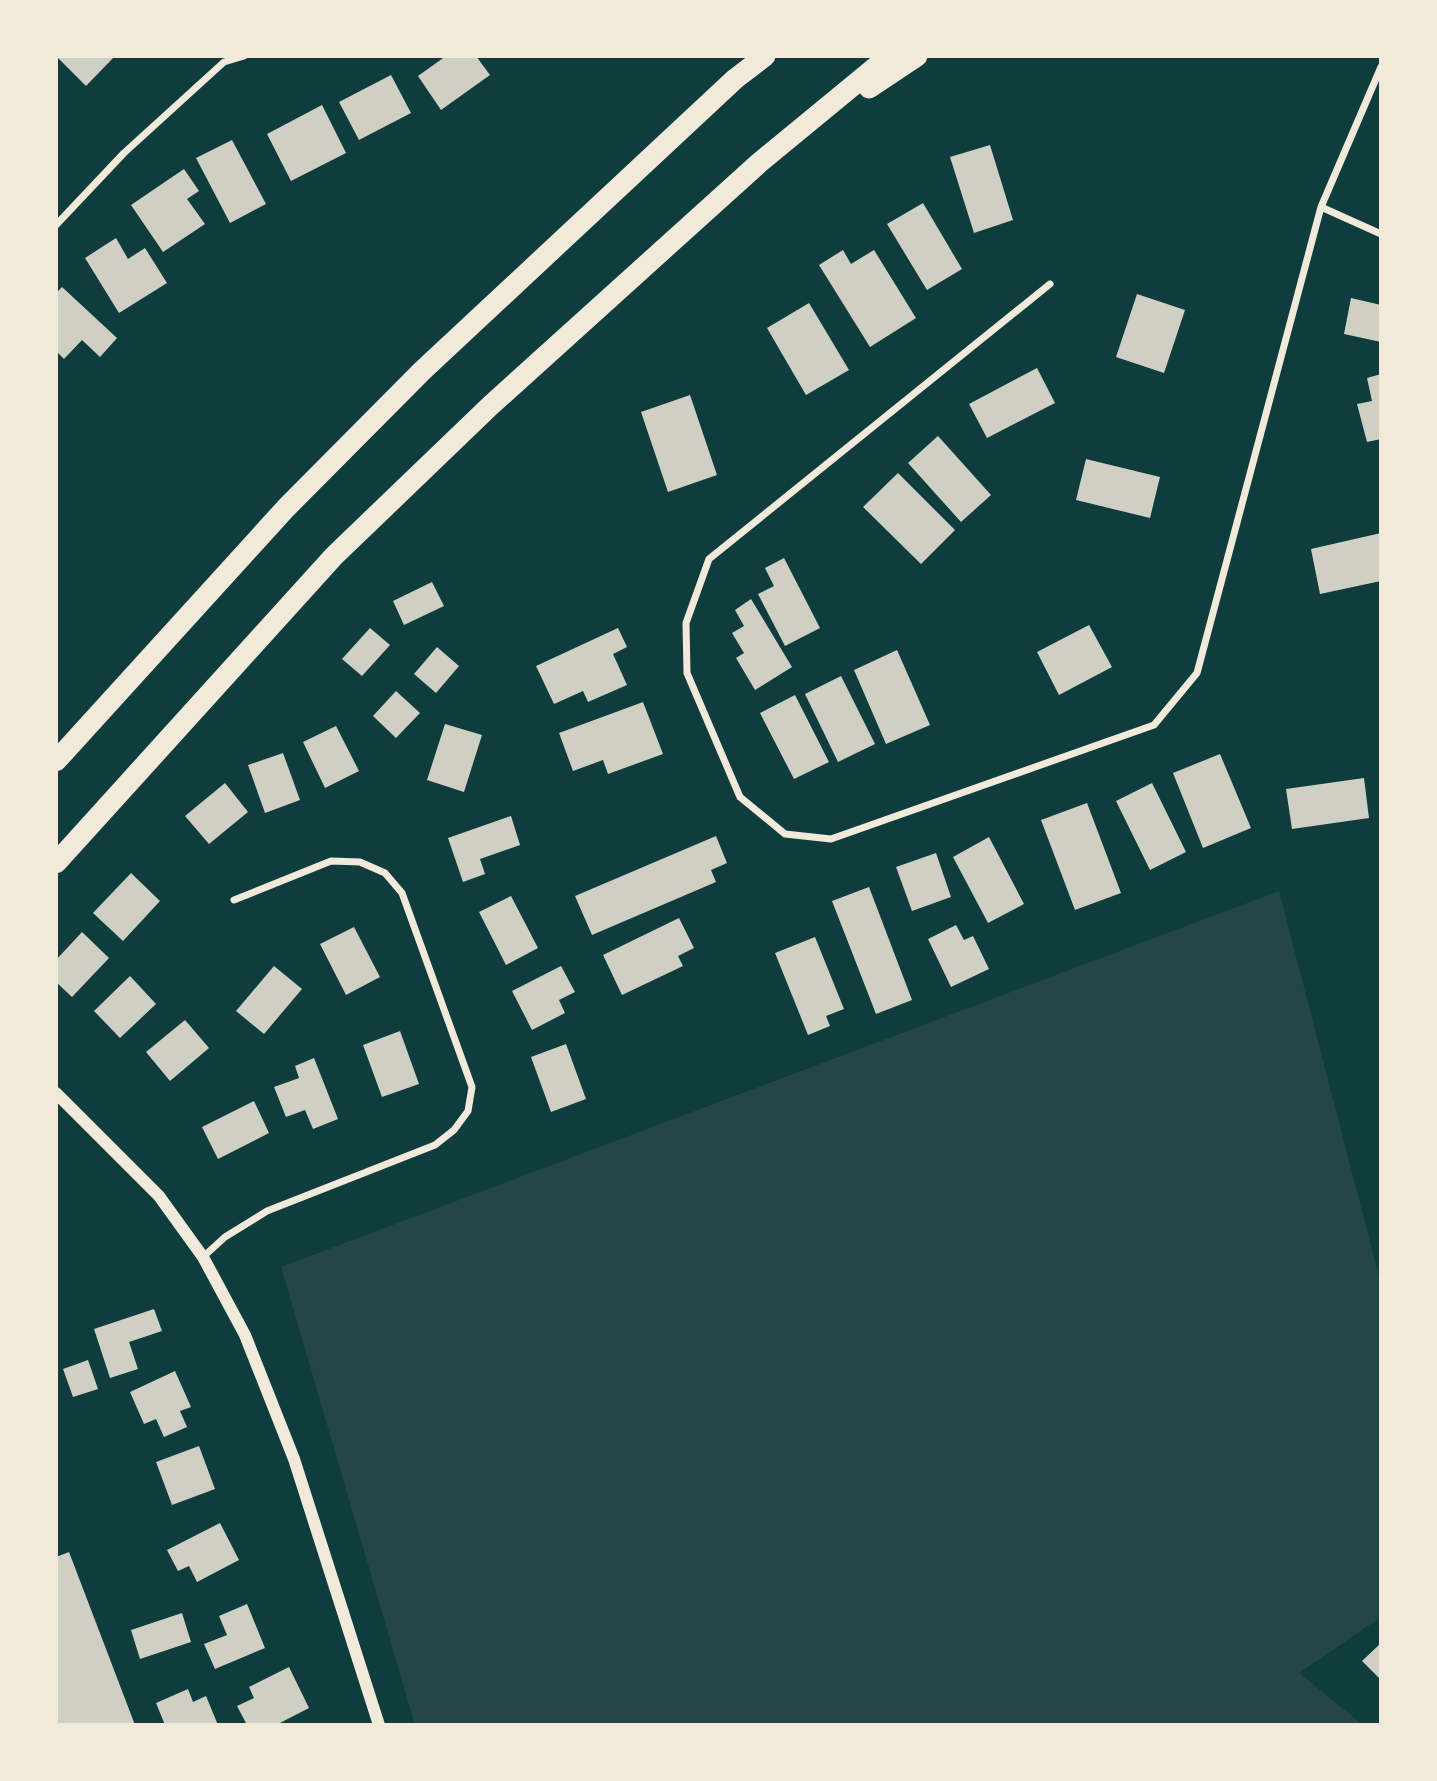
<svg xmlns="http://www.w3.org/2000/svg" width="1437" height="1781" font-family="Poppins,sans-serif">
	<rect width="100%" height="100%" fill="#0f3d3e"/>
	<path fill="#244646" d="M 1279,891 L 1381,1284 L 1381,1617 L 1299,1673 L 1363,1725 L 415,1725 L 281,1267 Z"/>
	<path fill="#cfcfc3" d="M 56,56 L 115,56 L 86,86 Z
		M 446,56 L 476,56 L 490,75 L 441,110 L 418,76 Z
		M 391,75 L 411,113 L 359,140 L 339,102 Z
		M 322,105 L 346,153 L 291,181 L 267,134 Z
		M 232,140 L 266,204 L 230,223 L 196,158 Z
		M 990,145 L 1013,220 L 974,233 L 950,157 Z
		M 184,169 L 199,191 L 187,199 L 205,224 L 163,252 L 131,205 Z
		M 923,203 L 962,269 L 927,290 L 887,224 Z
		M 116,238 L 128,259 L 145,248 L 167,283 L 119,313 L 85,258 Z
		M 843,250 L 851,264 L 874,250 L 916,318 L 870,347 L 819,265 Z
		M 62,287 L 117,338 L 100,357 L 82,340 L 64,359 L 56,351 L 56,293 Z
		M 1137,294 L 1185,310 L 1164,373 L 1116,357 Z
		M 1351,298 L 1381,305 L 1381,342 L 1344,334 Z
		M 809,303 L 849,370 L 806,395 L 767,328 Z
		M 1037,368 L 1055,403 L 987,438 L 969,404 Z
		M 1381,374 L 1381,439 L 1367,442 L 1357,404 L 1372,401 L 1367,378 Z
		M 690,395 L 717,475 L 668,492 L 641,412 Z
		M 938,436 L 991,495 L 961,522 L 908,463 Z
		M 1086,459 L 1160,477 L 1150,518 L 1076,500 Z
		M 898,473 L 955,530 L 921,564 L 863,507 Z
		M 1381,533 L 1381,581 L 1320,594 L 1311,549 Z
		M 784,558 L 820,628 L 785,646 L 758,594 L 774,586 L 765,568 Z
		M 432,582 L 444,606 L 404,625 L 393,601 Z
		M 751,599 L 792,667 L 755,690 L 736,658 L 744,653 L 732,633 L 744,626 L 735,610 Z
		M 1089,625 L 1112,667 L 1059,695 L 1037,652 Z
		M 370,628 L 390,645 L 362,676 L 342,659 Z
		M 618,628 L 627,647 L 613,654 L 627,685 L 588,702 L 583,691 L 554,704 L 536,666 Z
		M 437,647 L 459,666 L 436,693 L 414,674 Z
		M 897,650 L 930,725 L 886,744 L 854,670 Z
		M 841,676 L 875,744 L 838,762 L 805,694 Z
		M 396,691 L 420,713 L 396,738 L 373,716 Z
		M 795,695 L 829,762 L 794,779 L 760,713 Z
		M 643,702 L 663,754 L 608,774 L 603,760 L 573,771 L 559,733 Z
		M 445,724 L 482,735 L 464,792 L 427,780 Z
		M 336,726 L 359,771 L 325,788 L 303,742 Z
		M 283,753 L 300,800 L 265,813 L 248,765 Z
		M 1220,754 L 1251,828 L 1203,848 L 1173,773 Z
		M 1364,778 L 1369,818 L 1292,829 L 1286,789 Z
		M 225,783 L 248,812 L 209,844 L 185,816 Z
		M 1152,783 L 1186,852 L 1150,870 L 1116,801 Z
		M 1087,803 L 1121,893 L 1075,910 L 1041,820 Z
		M 511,816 L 520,845 L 480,859 L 485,874 L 463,882 L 448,838 Z
		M 716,836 L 727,863 L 711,870 L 716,882 L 592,935 L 575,896 Z
		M 989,837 L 1024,904 L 988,923 L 953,857 Z
		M 936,853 L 951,897 L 912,911 L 896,867 Z
		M 131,873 L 160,901 L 123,941 L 93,913 Z
		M 869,887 L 912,1000 L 876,1014 L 832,901 Z
		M 511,896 L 538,948 L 506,965 L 479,912 Z
		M 679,918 L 694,948 L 678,956 L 683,966 L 622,995 L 603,955 Z
		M 956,925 L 964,940 L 973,936 L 989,969 L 951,987 L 928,939 Z
		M 354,927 L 380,977 L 346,995 L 320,944 Z
		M 82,932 L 109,958 L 72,997 L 56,982 L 56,960 Z
		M 815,937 L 844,1009 L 826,1016 L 830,1026 L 808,1035 L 775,953 Z
		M 274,966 L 302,989 L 264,1034 L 236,1011 Z
		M 561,966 L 575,992 L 559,1000 L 565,1013 L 532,1030 L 512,991 Z
		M 130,976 L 156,1004 L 120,1038 L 94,1011 Z
		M 185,1020 L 209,1048 L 170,1081 L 146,1052 Z
		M 400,1031 L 419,1084 L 382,1097 L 363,1045 Z
		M 566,1044 L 586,1099 L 551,1112 L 531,1057 Z
		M 314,1058 L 338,1119 L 313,1129 L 305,1110 L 286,1117 L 274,1087 L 299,1078 L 295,1066 Z
		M 254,1101 L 269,1133 L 218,1159 L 202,1127 Z
		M 154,1309 L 162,1331 L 129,1342 L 138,1369 L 110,1378 L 94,1329 Z
		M 88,1360 L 98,1389 L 73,1397 L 63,1369 Z
		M 175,1371 L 191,1407 L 180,1411 L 187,1427 L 164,1437 L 156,1419 L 144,1424 L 130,1392 Z
		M 199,1446 L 215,1489 L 172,1505 L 156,1462 Z
		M 220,1523 L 239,1560 L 197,1582 L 189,1566 L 178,1571 L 167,1550 Z
		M 69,1552 L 135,1725 L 56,1725 L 56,1557 Z
		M 247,1604 L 265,1648 L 215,1669 L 204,1644 L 227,1635 L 219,1616 Z
		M 182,1613 L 191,1642 L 140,1659 L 131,1630 Z
		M 1381,1643 L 1381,1680 L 1362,1661 Z
		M 289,1667 L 309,1708 L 276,1725 L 247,1725 L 237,1706 L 254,1698 L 249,1687 Z
		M 188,1689 L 193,1702 L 206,1696 L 218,1725 L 165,1725 L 156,1703 Z"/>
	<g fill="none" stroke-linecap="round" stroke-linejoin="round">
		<path stroke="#f1e9da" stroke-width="7" d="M 1321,207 L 1381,234
			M 56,225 L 124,153 L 224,62 L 244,56
			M 1050,284 L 709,559 L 686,623 L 687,673 L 740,797 L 785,834 L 831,839 L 1154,725 L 1197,673 L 1321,207 L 1381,67
			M 203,1257 L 225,1237 L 267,1211 L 435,1145 L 454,1130 L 468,1111 L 472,1087 L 402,893 L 385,873 L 360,862 L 331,861 L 234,900"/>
		<path stroke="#f1e9da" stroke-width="12" d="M 56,1093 L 159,1196 L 203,1257 L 245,1335 L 294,1459 L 379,1725"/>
		<path stroke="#f1e9da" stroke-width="21" d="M 869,88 L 917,56
			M 56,761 L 286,508 L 422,371 L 735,79 L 765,56
			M 56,863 L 334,556 L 490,406 L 759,163 L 889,56"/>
	</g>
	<rect width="1437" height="1781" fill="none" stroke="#f1e9da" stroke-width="116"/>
</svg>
